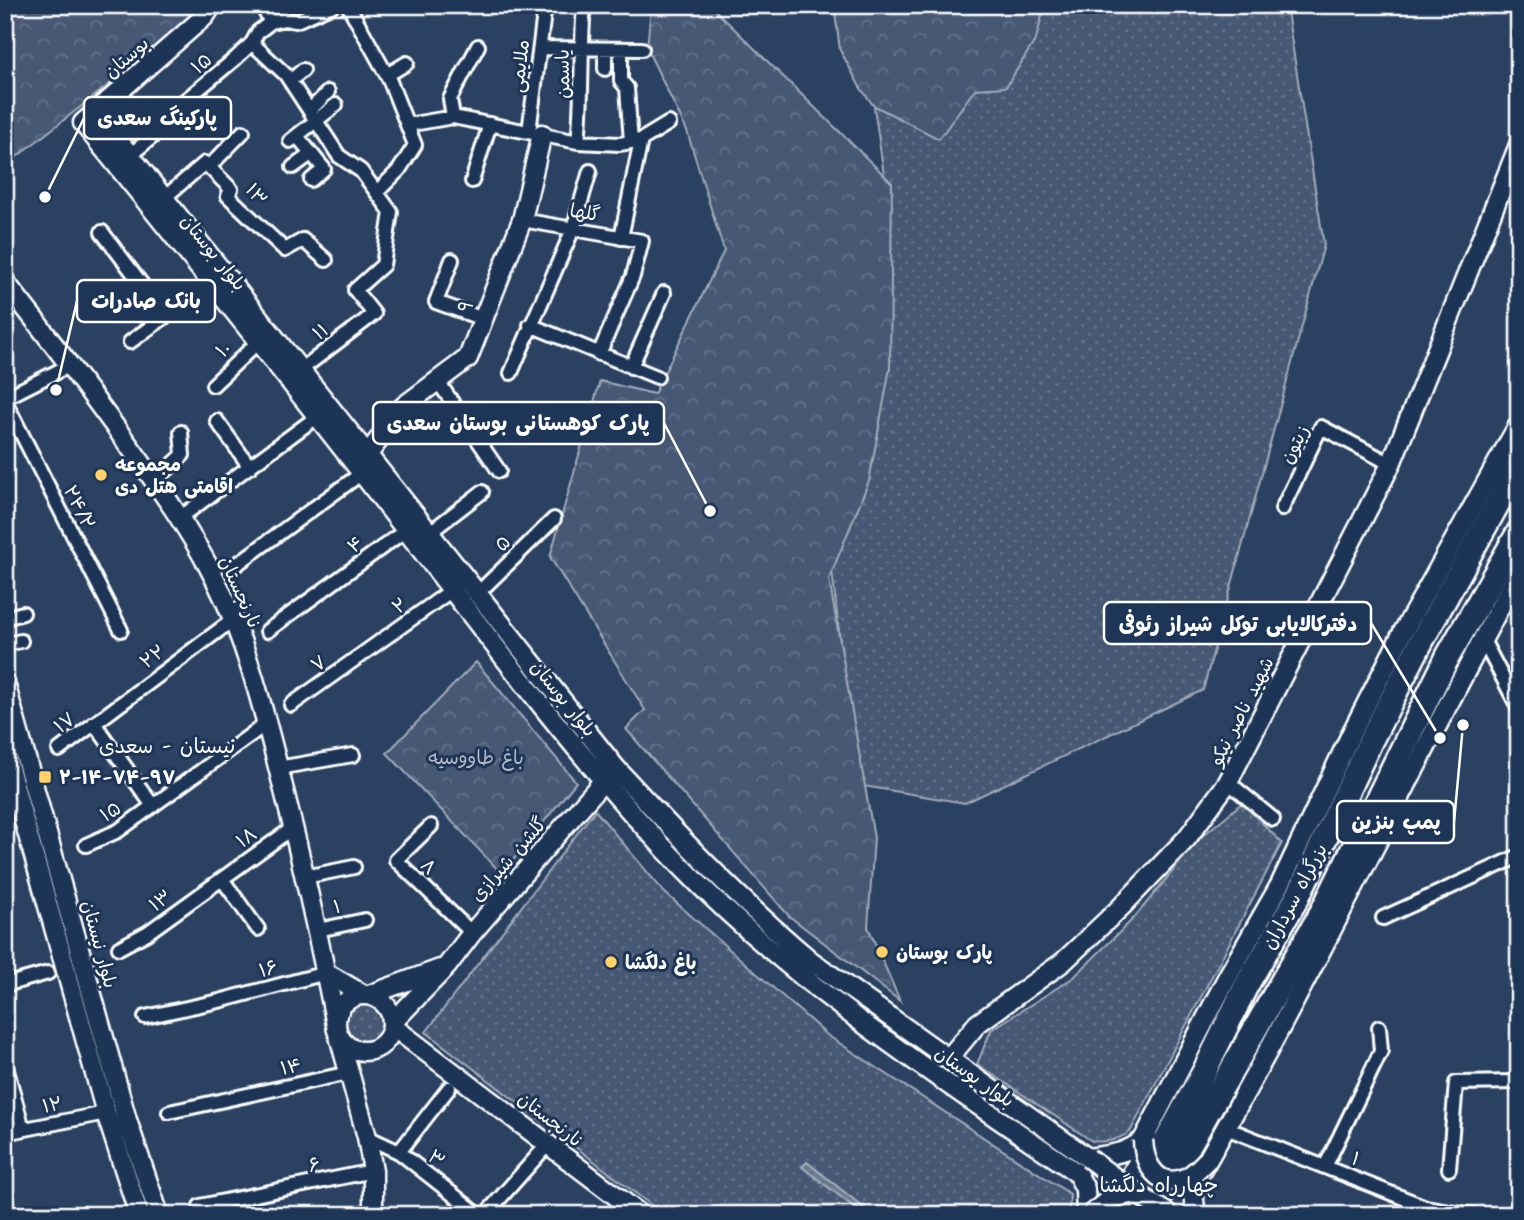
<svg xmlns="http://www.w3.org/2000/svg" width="1524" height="1220" font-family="Kalam,'Playpen Sans Arabic',sans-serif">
	<defs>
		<pattern id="grass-dots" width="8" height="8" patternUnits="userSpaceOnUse" patternTransform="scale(1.75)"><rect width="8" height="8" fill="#465975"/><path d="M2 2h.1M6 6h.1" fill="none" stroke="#62728a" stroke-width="1.8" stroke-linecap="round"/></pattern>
		<pattern id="forest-crowns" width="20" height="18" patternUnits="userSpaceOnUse" patternTransform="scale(1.75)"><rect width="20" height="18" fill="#465975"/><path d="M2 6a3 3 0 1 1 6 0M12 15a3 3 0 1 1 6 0" fill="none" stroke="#62728a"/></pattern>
		<pattern id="water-ripples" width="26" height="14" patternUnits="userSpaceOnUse" patternTransform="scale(1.75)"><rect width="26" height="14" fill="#6d7d92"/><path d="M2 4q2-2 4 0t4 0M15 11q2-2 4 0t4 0" fill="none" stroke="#5e6772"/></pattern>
	</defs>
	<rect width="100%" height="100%" fill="#2a4161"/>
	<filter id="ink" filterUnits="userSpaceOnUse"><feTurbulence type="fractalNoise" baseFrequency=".0143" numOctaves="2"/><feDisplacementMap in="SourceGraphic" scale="14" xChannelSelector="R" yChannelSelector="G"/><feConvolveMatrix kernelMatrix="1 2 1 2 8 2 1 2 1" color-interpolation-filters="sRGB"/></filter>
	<g filter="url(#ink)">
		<path fill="url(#grass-dots)" stroke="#a2acba" stroke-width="2" d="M 859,5 L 1286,5 L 1324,245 L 1203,690 L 965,803 L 857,785 L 832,571 L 890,368 L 884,175 Z
			M 1242,803 L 1282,843 L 1130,1132 C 1117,1140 1107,1143 1092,1141 L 977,1064 L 991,1030 L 1074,977 L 1134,918 L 1200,838 Z
			M 595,810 L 664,892 L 827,1035 L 1070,1194 L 1069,1215 L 664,1215 L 426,1032 Z
			M344 1024a19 19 0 1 1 38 0a19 19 0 1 1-38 0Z"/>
		<path fill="url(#forest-crowns)" stroke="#a2acba" stroke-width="2" d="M 5,5 L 200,5 L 194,18 L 5,166 Z
			M 651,5 L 710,5 L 892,183 L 890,368 L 869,481 L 829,579 L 874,838 L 868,927 L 900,1001 L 789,916 L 626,729 L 645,710 L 550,557 L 600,381 L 654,394 L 724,251 L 687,131 L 647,49 Z
			M 834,5 L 1044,5 L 1044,8 L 1036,39 L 1006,87 L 975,89 L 939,139 L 873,105 L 860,87 L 840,50 Z
			M 476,662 L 576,782 L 502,874 L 387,753 Z"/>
		<path fill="url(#water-ripples)" stroke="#a7b1be" stroke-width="2" d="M 807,1162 L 873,1215 L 864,1215 L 802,1167 Z"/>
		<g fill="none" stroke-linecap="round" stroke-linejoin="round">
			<g stroke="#fff" stroke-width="18">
				<path id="street" d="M 261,5 L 271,22
					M 348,5 L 389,79 L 415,145 L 399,170 L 377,192
					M 252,43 L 286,75 L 339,156 L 361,171 L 391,212 L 383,265 L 355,290 L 374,314 L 294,375
					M 541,48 L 642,49
					M 621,50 L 621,81 L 627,88 L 631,142
					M 605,69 L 605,50
					M 387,75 L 407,63
					M 290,81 L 303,70
					M 310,110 L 328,92
					M 453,117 L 450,99 L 478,46
					M 407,125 L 453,117 L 578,142 L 620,144 L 641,140 L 669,123
					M 529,132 L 545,5
					M 297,136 L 324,169 L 311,180
					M 290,141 L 336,105
					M 578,142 C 583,97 580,51 584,5
					M 130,155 L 167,125 L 176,108 L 236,58 L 252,43 L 258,32 L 271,22 L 285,19 L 296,21 L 333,5
					M 209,167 L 243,132
					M 293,167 L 311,154
					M 472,181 L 490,124
					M 164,198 L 205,163 L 231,189 L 228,196 L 285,250 L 303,240 L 326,260
					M 522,220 L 642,241 L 633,276 L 599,354
					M 102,232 L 166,316
					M 621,238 L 641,140
					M 452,260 L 436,302 L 483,319
					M 530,325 L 657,377
					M 130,342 L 212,283
					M 631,367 L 664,293
					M 511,373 L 573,229 L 590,171
					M 437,380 L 499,471
					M 213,385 L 259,341
					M 5,398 L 70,365
					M 5,401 L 121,630
					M 217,421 L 250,467
					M 155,481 L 183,455 L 181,432
					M 1282,509 L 1321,427 L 1391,464
					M 181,517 L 318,416
					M 429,533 L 482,492
					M 233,567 L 362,473
					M 477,594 L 554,519
					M 5,618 L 23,613
					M 267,631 L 406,530
					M 1482,638 L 1519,709
					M 5,644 L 21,641
					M 291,705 L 452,590
					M 94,723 L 153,806
					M 59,750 L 234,619
					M 278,768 L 353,755
					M 1228,782 L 1273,819
					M 431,826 L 396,860 L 472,933
					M 86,845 L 118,831 L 267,723
					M 305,877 L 354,867
					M 222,879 L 258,929
					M 1383,918 L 1519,856
					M 318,930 L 365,920
					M 119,948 L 147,933 L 294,827
					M 5,985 L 48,973
					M 145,1017 L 219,1001 L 326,973
					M 5,1063 L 23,1129
					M 169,1112 L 349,1073
					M 1226,1128 L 1426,1207 L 1473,1215
					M 5,1133 L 106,1113
					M 367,1137 L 399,1152 L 479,1215
					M 1519,1150 L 1519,1167
					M 399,1152 L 449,1088
					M 1325,1167 L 1381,1051 L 1379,1027
					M 1449,1169 L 1456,1083 L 1519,1082
					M 200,1206 L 373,1171
					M 485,1215 L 549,1143"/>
			</g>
			<g stroke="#fff" stroke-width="23">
				<path id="secondary" d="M 212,5 L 205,16 L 83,123 C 187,252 291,381 392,512 C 485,632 574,755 679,864 C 796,986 939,1078 1077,1173 L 1085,1189 L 1086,1215
					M 95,111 L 615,767 C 677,835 740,901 810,960 L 1088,1158 C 1110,1155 1126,1154 1143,1140 L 1228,976 L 1280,885 L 1353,730 L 1403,632 L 1519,424
					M 5,282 C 47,335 87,388 127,443 C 159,487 191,531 216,581 C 245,639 262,704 278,767 C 300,852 319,938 336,1025
					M 368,454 L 404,406 L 468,358 L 522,220 L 542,134
					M 5,683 L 127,1120 L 159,1215
					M 5,753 L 106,1113 L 139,1215
					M 326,973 L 364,995
					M336 1023a28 28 0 1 1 56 0a28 28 0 1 1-56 0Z
					M 369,995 L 440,969
					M 393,1022 L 447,966 L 472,933 L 611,772
					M 392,1026 L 641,1215
					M 339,1036 L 367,1137 L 373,1171 L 373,1215
					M 949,1058 L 977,1024 L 1063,962 L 1121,907 L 1187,838 L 1228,782 L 1391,464 L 1519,145
					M 1110,1215 L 1149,1141
					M 1196,1215 L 1192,1187 C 1309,986 1407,775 1519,572"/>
			</g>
			<g stroke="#fff" stroke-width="28">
				<path id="highway" d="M 1126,1215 L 1205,1070 L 1246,986 L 1298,896 L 1371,740 L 1421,642 L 1519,465
					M 1149,1215 L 1323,910 L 1448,656 L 1519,532"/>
			</g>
			<use href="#street" stroke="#1d3557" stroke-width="12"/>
			<use href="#secondary" stroke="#1d3557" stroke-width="18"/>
			<use href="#highway" stroke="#1d3557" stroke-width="23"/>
			<g stroke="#fff" stroke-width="23" stroke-linecap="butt">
				<path id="secondary-bridge" d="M 1143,1140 C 1144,1164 1158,1191 1187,1177 C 1195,1173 1201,1166 1208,1159
					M 1088,1158 L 1136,1193 L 1170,1215
					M 1090,1215 L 1111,1198 L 1136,1193 L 1139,1197"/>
			</g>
			<use href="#secondary-bridge" stroke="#1d3557" stroke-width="18"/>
		</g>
	</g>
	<g fill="#ffd166" stroke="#1d3557" stroke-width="2.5">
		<circle cx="101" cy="475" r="7"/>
		<rect x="38" y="770" width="14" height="14" rx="3.5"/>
		<circle cx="882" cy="952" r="7"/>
		<circle cx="611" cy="962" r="7"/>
	</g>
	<g text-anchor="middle" stroke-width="6" stroke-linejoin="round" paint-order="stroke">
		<g font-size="19" fill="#fff" stroke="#1d3557">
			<text transform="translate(126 57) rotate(-41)" y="7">بوستان</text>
			<text transform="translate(201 63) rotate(-40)" y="7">۱۵</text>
			<text transform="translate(519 66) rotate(-83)" y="7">ملایمی</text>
			<text transform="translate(562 74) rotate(-91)" y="7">یاسمن</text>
			<text transform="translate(257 194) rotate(50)" y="7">۱۳</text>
			<text transform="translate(585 212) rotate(10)" y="7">گلها</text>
			<text transform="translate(214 252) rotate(51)" y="7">بلوار بوستان</text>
			<text transform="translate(465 306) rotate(-68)" y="7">۹</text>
			<text transform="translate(320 331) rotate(-37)" y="7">۱۱</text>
			<text transform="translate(223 349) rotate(-43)" y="7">۱۰</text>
			<text transform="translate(1294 444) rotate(-62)" y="7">زیتون</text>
			<text transform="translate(80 507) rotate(63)" y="7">۲۴/۲</text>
			<text transform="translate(502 543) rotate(-44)" y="7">۵</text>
			<text transform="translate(355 544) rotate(-36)" y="7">۴</text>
			<text transform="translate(241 592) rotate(66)" y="7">نارنجستان</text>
			<text transform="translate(399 605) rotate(-36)" y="7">۲</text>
			<text transform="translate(152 656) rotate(-37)" y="7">۲۲</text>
			<text transform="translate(318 663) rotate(-35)" y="7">۷</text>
			<text transform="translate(564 698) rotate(51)" y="7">بلوار بوستان</text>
			<text transform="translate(1241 711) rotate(-63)" y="7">شهید ناصر نیکو</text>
			<text transform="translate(64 722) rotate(-38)" y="7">۱۷</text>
			<text transform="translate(110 811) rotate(-31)" y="7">۱۵</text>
			<text transform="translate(246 837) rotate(-36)" y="7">۱۸</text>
			<text transform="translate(508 859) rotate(-49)" y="7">گلشن شیرازی</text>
			<text transform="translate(429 866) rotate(44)" y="7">۸</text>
			<text transform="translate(1294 896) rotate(-62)" y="7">بزرگراه سرداران</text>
			<text transform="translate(160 900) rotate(-36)" y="7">۱۳</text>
			<text transform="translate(337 906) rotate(-12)" y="7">۱</text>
			<text transform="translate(100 944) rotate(75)" y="7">بلوار نیستان</text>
			<text transform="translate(268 968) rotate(-15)" y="7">۱۶</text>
			<text transform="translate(291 1066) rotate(-12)" y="7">۱۴</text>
			<text transform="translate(975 1076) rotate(35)" y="7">بلوار بوستان</text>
			<text transform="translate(52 1104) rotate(-11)" y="7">۱۲</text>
			<text transform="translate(551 1119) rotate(38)" y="7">نارنجستان</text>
			<text transform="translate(437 1158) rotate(38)" y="7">۳</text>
			<text transform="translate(1356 1158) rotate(22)" y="7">۱</text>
			<text transform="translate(314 1164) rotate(-11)" y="7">۶</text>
		</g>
		<g font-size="19" font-weight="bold" fill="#fff" stroke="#1d3557" text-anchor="start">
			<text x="115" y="471">مجموعه<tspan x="115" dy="22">اقامتی هتل دی</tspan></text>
			<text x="59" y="784">۲-۱۴-۷۴-۹۷</text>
			<text x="896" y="959">پارک بوستان</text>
			<text x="625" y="969">باغ دلگشا</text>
		</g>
		<g font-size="19" fill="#b5bdc8" stroke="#1d3557">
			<text x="476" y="764">باغ طاووسیه</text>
		</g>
		<g font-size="21" fill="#fff" stroke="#1d3557">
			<text x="167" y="753">نیستان - سعدی</text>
			<text x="1159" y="1192">چهارراه دلگشا</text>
		</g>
	</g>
	<path fill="none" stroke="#fff" stroke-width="2.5" d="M45 197L84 118M56 390L77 301M710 511L664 423M1440 738L1371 623M1463 725L1454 822"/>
	<g fill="#fff" stroke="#1d3557" stroke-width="2.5">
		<circle cx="45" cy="197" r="7"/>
		<circle cx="56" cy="390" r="7"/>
		<circle cx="710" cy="511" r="7"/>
		<circle cx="1440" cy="738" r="7"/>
		<circle cx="1463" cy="725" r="7"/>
	</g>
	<g fill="#1d3557" stroke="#fff" stroke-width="2.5">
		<rect x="84" y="97" width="147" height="42" rx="7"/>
		<rect x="77" y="280" width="138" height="42" rx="7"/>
		<rect x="373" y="402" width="291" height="42" rx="7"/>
		<rect x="1104" y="602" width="267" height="42" rx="7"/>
		<rect x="1337" y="801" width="117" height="42" rx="7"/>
	</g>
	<g font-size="21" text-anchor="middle" font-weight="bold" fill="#fff">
		<text x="157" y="125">پارکینگ سعدی</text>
		<text x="146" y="308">بانک صادرات</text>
		<text x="518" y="430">پارک کوهستانی بوستان سعدی</text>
		<text x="1238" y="631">دفترکالایابی توکل شیراز رئوفی</text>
		<text x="1396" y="829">پمپ بنزین</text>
	</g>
	<rect width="1524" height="1220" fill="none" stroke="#1d3557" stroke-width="28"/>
	<rect x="14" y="14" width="1496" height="1192" fill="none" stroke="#fff" stroke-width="2.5" filter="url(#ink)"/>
</svg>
